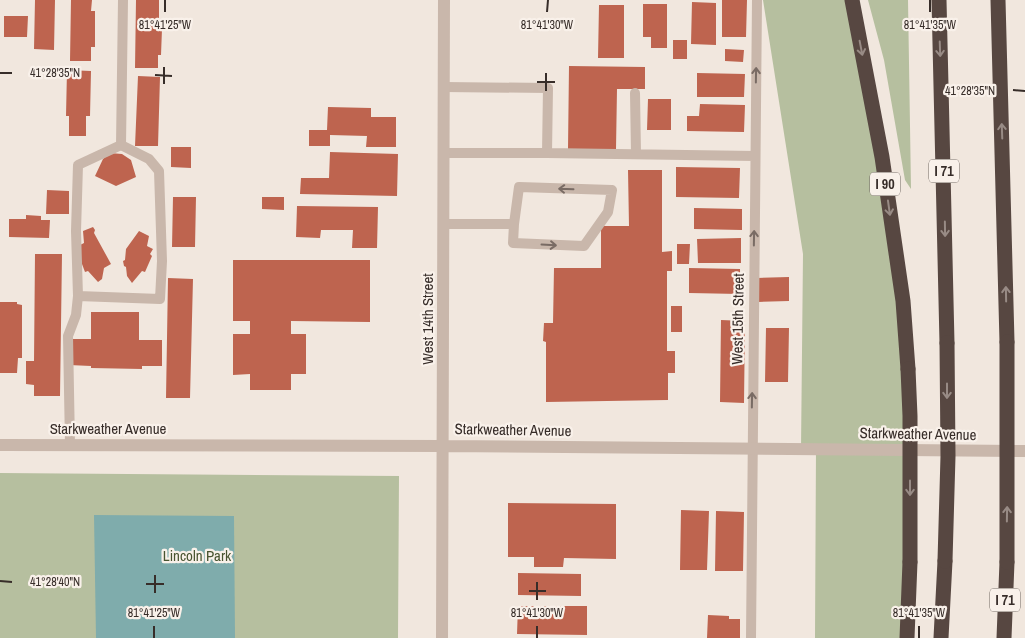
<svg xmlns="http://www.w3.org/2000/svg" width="1025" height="638" font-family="'Archivo Narrow',sans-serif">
	<rect width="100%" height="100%" fill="#f1e7de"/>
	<path fill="#b6bf9f" d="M 763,0 L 852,0 L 903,301 L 907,638 L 815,638 L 816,450 L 801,449 L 803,254 Z
		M 868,0 L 908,0 L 911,189 L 905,180 L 884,60 Z
		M 0,473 L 399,476 L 398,638 L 0,638 Z"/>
	<path fill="#7facac" d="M 94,515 L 234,516 L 235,638 L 96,638 Z"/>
	<path fill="#be644f" d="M 35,0 L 55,0 L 54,50 L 34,49 Z
		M 71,0 L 92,0 L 91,11 L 95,11 L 95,47 L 91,47 L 91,61 L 70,61 Z
		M 136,0 L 159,0 L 159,29 L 162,29 L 161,55 L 158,55 L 158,68 L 135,68 Z
		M 722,0 L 747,0 L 746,37 L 722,37 Z
		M 692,2 L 716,3 L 716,45 L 691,44 Z
		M 643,4 L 667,4 L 667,48 L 651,48 L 651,37 L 643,37 Z
		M 599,5 L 624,5 L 624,58 L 598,58 Z
		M 4,16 L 28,16 L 27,37 L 4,37 Z
		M 673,40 L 687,40 L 687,59 L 673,59 Z
		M 725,49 L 744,50 L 743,62 L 725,61 Z
		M 569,66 L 645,67 L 645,89 L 617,89 L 616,149 L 568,149 Z
		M 67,70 L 91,71 L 90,116 L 86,116 L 86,136 L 69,136 L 69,116 L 66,116 Z
		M 697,73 L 745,74 L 744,97 L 697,97 Z
		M 138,76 L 160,77 L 158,146 L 135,146 Z
		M 648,99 L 671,99 L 671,130 L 647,130 Z
		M 700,104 L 745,105 L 744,132 L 687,131 L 687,116 L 699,116 Z
		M 328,107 L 371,108 L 371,117 L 396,117 L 396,147 L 366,147 L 367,136 L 330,135 L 330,146 L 309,146 L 309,130 L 327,130 Z
		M 171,147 L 191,147 L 191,168 L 171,167 Z
		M 330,152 L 398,154 L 397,196 L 300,194 L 301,178 L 329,178 Z
		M 110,153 L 122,154 L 131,160 L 136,177 L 116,186 L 95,176 L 103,159 Z
		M 676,167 L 740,168 L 739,198 L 676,197 Z
		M 628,170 L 662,170 L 662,252 L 672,251 L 672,271 L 667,271 L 667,351 L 675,351 L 675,373 L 668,373 L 668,400 L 546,402 L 546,342 L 543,341 L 544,323 L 553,323 L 554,268 L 601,268 L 601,226 L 629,226 Z
		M 47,190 L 69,191 L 69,214 L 46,214 Z
		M 173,197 L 196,197 L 195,247 L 172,247 Z
		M 262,197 L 284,197 L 284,210 L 262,209 Z
		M 297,206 L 378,207 L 377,248 L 352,248 L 353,230 L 321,230 L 320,238 L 296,237 Z
		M 694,208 L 742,209 L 742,230 L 694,229 Z
		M 26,215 L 41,216 L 41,220 L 50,220 L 49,238 L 9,237 L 9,219 L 26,219 Z
		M 93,227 L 95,230 L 94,233 L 111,264 L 104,268 L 102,279 L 98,282 L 88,271 L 85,272 L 82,264 L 78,246 L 84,243 L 83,231 Z
		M 139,231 L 149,236 L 147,246 L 153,249 L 150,254 L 152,256 L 145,272 L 142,271 L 132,283 L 127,276 L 126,267 L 124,266 L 123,261 L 125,260 L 126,249 Z
		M 741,238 L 741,263 L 698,263 L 697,239 Z
		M 677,244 L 690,244 L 689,264 L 677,264 Z
		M 35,254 L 62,254 L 60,396 L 34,396 L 34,385 L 26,384 L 26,361 L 34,361 Z
		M 233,260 L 370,260 L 370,322 L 291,321 L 291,334 L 306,334 L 306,374 L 291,374 L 291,390 L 250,390 L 250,374 L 233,375 L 233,334 L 250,334 L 250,321 L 233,321 Z
		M 689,268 L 740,269 L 740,294 L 689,293 Z
		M 789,277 L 789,301 L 758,302 L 757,278 Z
		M 168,278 L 193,279 L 190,398 L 166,398 Z
		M 0,302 L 17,302 L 17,304 L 22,305 L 22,358 L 18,358 L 17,373 L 0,373 Z
		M 671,306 L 682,306 L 682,332 L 671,332 Z
		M 91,312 L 139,312 L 139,340 L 162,340 L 162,366 L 142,366 L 142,369 L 91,368 L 91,366 L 69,365 L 69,339 L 91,339 Z
		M 721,320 L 745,321 L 744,403 L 720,402 Z
		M 766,328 L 789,328 L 788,382 L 765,382 Z
		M 508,503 L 616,504 L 616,559 L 564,558 L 563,567 L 534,567 L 534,557 L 508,557 Z
		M 681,510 L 709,511 L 707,570 L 680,570 Z
		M 716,511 L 744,512 L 743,571 L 715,571 Z
		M 518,573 L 581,574 L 581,596 L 518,595 Z
		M 518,606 L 587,606 L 587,635 L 517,634 Z
		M 708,615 L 729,616 L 729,619 L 740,619 L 740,638 L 707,638 Z"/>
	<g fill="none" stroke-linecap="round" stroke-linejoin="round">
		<path stroke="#c9b7ab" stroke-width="10" d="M 635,93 L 636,154
			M 121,145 L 123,0
			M 444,153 L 547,153 L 548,88 L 444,87
			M 547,153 L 755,156
			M 444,224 L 514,224 L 513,243 L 584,246 L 608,212 L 612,190 L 519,187 L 514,224
			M 70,445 L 68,336 L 76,315 L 78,296 L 76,231 L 78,165 L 121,145 L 149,159 L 159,171 L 162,261 L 160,299 L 78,296
			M 751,638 L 757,0"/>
		<path stroke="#c9b7ab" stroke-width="12" d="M 0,445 L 443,446 L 1025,451
			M 442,638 L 444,0"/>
		<path stroke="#574741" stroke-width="15" d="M 852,0 L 882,157 L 903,301 L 908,369
			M 939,0 L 947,343
			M 998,0 L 1007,342
			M 907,638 L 910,562
			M 941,638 L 945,561
			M 1004,638 L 1007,562"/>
		<path stroke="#574741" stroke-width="15" d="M 908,369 L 910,416 L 910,562
			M 945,561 L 948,456 L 947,343
			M 1007,562 L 1007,342"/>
	</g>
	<defs><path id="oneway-shaft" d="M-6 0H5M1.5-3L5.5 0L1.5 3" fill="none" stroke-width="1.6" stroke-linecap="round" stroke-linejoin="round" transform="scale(1.25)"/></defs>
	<g stroke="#988b85">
		<use href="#oneway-shaft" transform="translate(861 48) rotate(79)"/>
		<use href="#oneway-shaft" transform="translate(940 49) rotate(88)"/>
		<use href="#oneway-shaft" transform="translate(1002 131) rotate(-92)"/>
		<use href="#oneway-shaft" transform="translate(889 208) rotate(82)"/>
		<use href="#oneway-shaft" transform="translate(945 229) rotate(89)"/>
		<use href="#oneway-shaft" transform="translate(1006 294) rotate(-91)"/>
		<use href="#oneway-shaft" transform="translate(947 391) rotate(90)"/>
		<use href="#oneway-shaft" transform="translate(910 488) rotate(90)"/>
		<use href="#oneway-shaft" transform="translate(1007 514) rotate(-89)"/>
	</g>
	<g stroke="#796b64">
		<use href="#oneway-shaft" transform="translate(756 75) rotate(-89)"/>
		<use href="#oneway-shaft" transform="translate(566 189) rotate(-178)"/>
		<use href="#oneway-shaft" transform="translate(754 238) rotate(-89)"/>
		<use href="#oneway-shaft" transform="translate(549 245) rotate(3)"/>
		<use href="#oneway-shaft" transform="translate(752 400) rotate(-89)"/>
	</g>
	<path fill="none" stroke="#372d29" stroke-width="2" d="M 165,12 L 165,0M 547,12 L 548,0M 930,12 L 930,0M 0,73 L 12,73M 155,75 L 172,76M 537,82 L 555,82M 164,84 L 164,67M 1013,90 L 1025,91M 546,91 L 546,73M 0,581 L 12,582M 146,584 L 164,584M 529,591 L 546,591M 155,593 L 155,575M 537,600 L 537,582M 154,638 L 154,626M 537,638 L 537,626M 919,638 L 919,626"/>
	<g text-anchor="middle" stroke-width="4.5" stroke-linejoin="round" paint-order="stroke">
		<g fill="#f9f1ea" stroke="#716863" stroke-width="1">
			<rect x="929" y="159.5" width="30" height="23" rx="4"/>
			<rect x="870" y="172.5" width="30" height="23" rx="4"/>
			<rect x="990" y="588.5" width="30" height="23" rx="4"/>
		</g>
		<g font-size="14" font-weight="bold" fill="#372d29">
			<text x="944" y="176">I 71</text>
			<text x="885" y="189">I 90</text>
			<text x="1005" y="605">I 71</text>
		</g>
		<g font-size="15" fill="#372d29" stroke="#f9f1ea">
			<text transform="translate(428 319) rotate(-90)" y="5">West 14th Street</text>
			<text transform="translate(738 319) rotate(-89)" y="5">West 15th Street</text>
			<text x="108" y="434">Starkweather Avenue</text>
			<text transform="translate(513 430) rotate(1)" y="5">Starkweather Avenue</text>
			<text transform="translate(918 434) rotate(1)" y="5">Starkweather Avenue</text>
		</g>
		<g font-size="15" fill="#48532f" stroke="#f9f1ea">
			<text x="197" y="561">Lincoln Park</text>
		</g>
	</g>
	<g font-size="12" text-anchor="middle" fill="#372d29" stroke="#f9f1ea" stroke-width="4.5" stroke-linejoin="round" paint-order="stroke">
		<text x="165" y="29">81°41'25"W</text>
		<text x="547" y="29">81°41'30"W</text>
		<text x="930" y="29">81°41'35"W</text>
		<text x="55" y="77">41°28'35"N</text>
		<text x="970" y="95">41°28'35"N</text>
		<text x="55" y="586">41°28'40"N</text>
		<text x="154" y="617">81°41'25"W</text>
		<text x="537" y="617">81°41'30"W</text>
		<text x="919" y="617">81°41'35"W</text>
	</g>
</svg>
